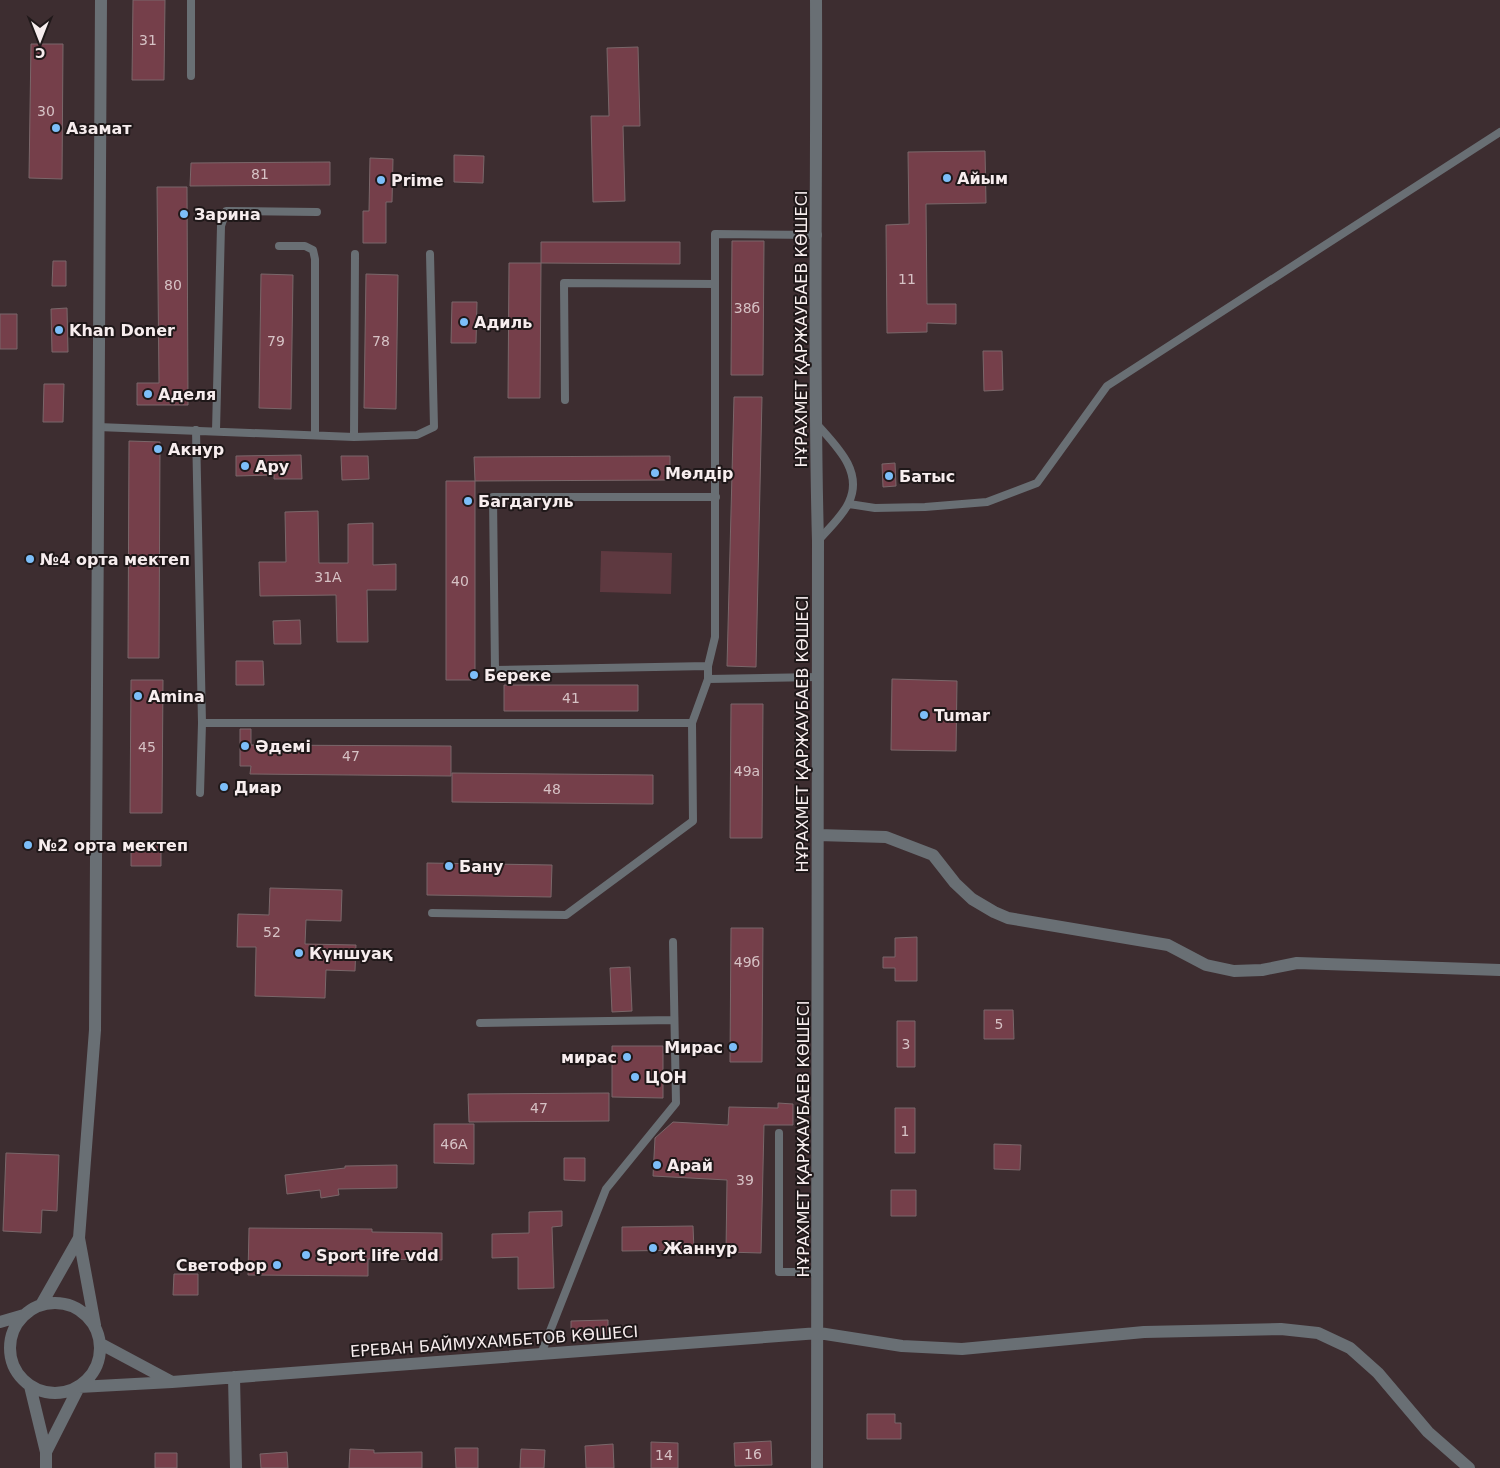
<svg xmlns="http://www.w3.org/2000/svg" width="1500" height="1468" font-family="'DejaVu Sans',sans-serif">
	<rect width="100%" height="100%" fill="#3d2d30"/>
	<path fill="#5e3940" d="M 601,551 L 672,553 L 671,594 L 600,592 Z"/>
	<path fill="#753f4a" stroke="#7a676a" d="M 133,0 L 165,0 L 164,80 L 132,80 Z
		M 31,44 L 63,44 L 62,179 L 29,178 Z
		M 638,47 L 640,126 L 623,126 L 625,201 L 593,202 L 591,116 L 609,116 L 607,48 Z
		M 985,151 L 986,203 L 926,204 L 927,304 L 956,304 L 956,324 L 927,323 L 927,332 L 887,333 L 886,225 L 909,224 L 908,152 Z
		M 454,155 L 484,156 L 483,183 L 454,182 Z
		M 370,158 L 393,159 L 392,202 L 386,202 L 386,243 L 363,243 L 363,211 L 369,211 Z
		M 330,162 L 330,185 L 190,186 L 191,163 Z
		M 157,187 L 187,187 L 188,405 L 137,405 L 137,383 L 159,383 Z
		M 732,241 L 764,241 L 763,375 L 731,375 Z
		M 541,242 L 680,242 L 680,264 L 541,263 Z
		M 53,261 L 66,261 L 66,286 L 52,286 Z
		M 509,263 L 541,263 L 540,398 L 508,398 Z
		M 261,274 L 293,275 L 291,409 L 259,408 Z
		M 366,274 L 398,275 L 396,409 L 364,408 Z
		M 452,302 L 477,302 L 476,343 L 451,343 Z
		M 67,308 L 68,352 L 52,352 L 51,309 Z
		M 0,314 L 17,314 L 17,349 L 0,349 Z
		M 983,351 L 1002,351 L 1003,390 L 984,391 Z
		M 44,384 L 64,384 L 63,422 L 43,422 Z
		M 734,397 L 762,397 L 756,667 L 727,666 Z
		M 129,441 L 160,442 L 159,658 L 128,658 Z
		M 301,455 L 302,479 L 274,479 L 274,475 L 236,476 L 236,456 Z
		M 341,456 L 368,456 L 369,479 L 342,480 Z
		M 670,456 L 670,480 L 475,481 L 474,457 Z
		M 895,463 L 896,486 L 883,487 L 882,464 Z
		M 446,481 L 475,481 L 475,680 L 446,680 Z
		M 318,511 L 319,563 L 348,563 L 348,524 L 373,523 L 373,565 L 396,564 L 396,590 L 367,590 L 368,642 L 337,642 L 336,595 L 260,596 L 259,562 L 286,562 L 285,512 Z
		M 300,620 L 301,644 L 274,644 L 273,621 Z
		M 236,661 L 263,661 L 264,685 L 236,685 Z
		M 892,679 L 957,681 L 956,751 L 891,750 Z
		M 131,680 L 163,680 L 162,813 L 130,813 Z
		M 504,685 L 638,685 L 638,711 L 504,711 Z
		M 731,704 L 763,704 L 762,838 L 730,838 Z
		M 240,729 L 251,729 L 251,745 L 451,746 L 451,776 L 250,774 L 251,766 L 240,766 Z
		M 452,773 L 653,775 L 653,804 L 452,802 Z
		M 131,845 L 161,845 L 161,866 L 131,866 Z
		M 427,863 L 552,865 L 551,897 L 427,895 Z
		M 270,888 L 342,890 L 341,921 L 306,920 L 305,944 L 356,945 L 355,971 L 326,970 L 325,998 L 255,996 L 256,947 L 237,947 L 238,914 L 269,915 Z
		M 731,928 L 763,928 L 762,1062 L 730,1062 Z
		M 917,937 L 917,981 L 895,981 L 895,968 L 883,968 L 883,957 L 895,957 L 895,938 Z
		M 630,967 L 632,1011 L 612,1012 L 610,968 Z
		M 984,1010 L 1013,1010 L 1014,1039 L 984,1039 Z
		M 897,1021 L 915,1021 L 915,1067 L 897,1067 Z
		M 612,1046 L 663,1046 L 663,1098 L 612,1097 Z
		M 609,1093 L 609,1121 L 469,1122 L 468,1094 Z
		M 778,1103 L 793,1104 L 793,1125 L 764,1125 L 761,1253 L 726,1252 L 727,1180 L 653,1176 L 655,1138 L 673,1122 L 728,1125 L 729,1107 L 778,1108 Z
		M 895,1108 L 915,1108 L 915,1153 L 895,1153 Z
		M 434,1124 L 474,1124 L 474,1164 L 434,1163 Z
		M 994,1144 L 1021,1145 L 1020,1170 L 994,1169 Z
		M 6,1153 L 59,1155 L 57,1211 L 42,1210 L 41,1233 L 3,1231 Z
		M 564,1158 L 585,1158 L 585,1181 L 564,1180 Z
		M 397,1165 L 397,1188 L 338,1189 L 339,1195 L 321,1198 L 320,1190 L 287,1194 L 285,1175 L 345,1168 L 345,1166 Z
		M 891,1190 L 916,1190 L 916,1216 L 891,1216 Z
		M 562,1211 L 562,1226 L 552,1227 L 554,1288 L 518,1289 L 518,1257 L 492,1258 L 492,1234 L 529,1233 L 529,1212 Z
		M 693,1226 L 694,1250 L 622,1251 L 622,1227 Z
		M 249,1228 L 372,1229 L 372,1232 L 442,1233 L 442,1260 L 368,1259 L 368,1276 L 248,1275 Z
		M 174,1274 L 198,1274 L 198,1295 L 173,1295 Z
		M 608,1320 L 608,1335 L 571,1335 L 571,1321 Z
		M 867,1414 L 895,1414 L 895,1423 L 901,1423 L 901,1439 L 867,1439 Z
		M 771,1441 L 772,1465 L 735,1466 L 734,1443 Z
		M 651,1442 L 678,1443 L 678,1468 L 651,1468 Z
		M 613,1444 L 614,1468 L 586,1468 L 585,1446 Z
		M 455,1448 L 478,1448 L 478,1468 L 456,1468 Z
		M 350,1449 L 374,1450 L 374,1453 L 422,1452 L 422,1468 L 349,1468 Z
		M 521,1449 L 545,1450 L 544,1468 L 520,1468 Z
		M 287,1452 L 288,1468 L 261,1468 L 260,1454 Z
		M 155,1453 L 177,1453 L 177,1468 L 155,1468 Z"/>
	<g fill="none" stroke-linecap="round" stroke-linejoin="round">
		<path stroke="#696f74" stroke-width="8" d="M 191,76 L 191,0
			M 818,235 L 715,234 L 715,637 L 708,666 L 708,679 L 818,677
			M 279,246 L 305,246 L 313,250 L 315,259 L 315,434
			M 565,400 L 564,283 L 715,284
			M 815,422 C 834,444 864,470 849,502 C 843,516 828,529 818,541
			M 98,427 L 354,437 L 417,435 L 434,427 L 430,254
			M 196,430 L 202,723 L 200,793
			M 216,431 L 221,226 L 226,211 L 317,212
			M 354,437 L 355,254
			M 849,504 L 875,508 L 925,507 L 987,502 L 1037,483 L 1107,386 L 1500,132
			M 708,666 L 495,670 L 493,497 L 716,497
			M 202,723 L 692,723
			M 432,913 L 566,915 L 693,821 L 692,723 L 708,679
			M 480,1023 L 674,1020
			M 779,1133 L 779,1272 L 819,1272
			M 541,1354 L 606,1189 L 676,1103 L 673,942"/>
		<path stroke="#696f74" stroke-width="12" d="M 816,0 C 817,180 813,361 818,541 L 817,1468
			M 818,835 L 886,837 L 933,855 L 955,883 L 972,899 L 994,912 L 1008,918 L 1168,945 L 1206,965 L 1234,971 L 1262,970 L 1297,963 L 1500,970
			M 79,1238 L 95,1030 L 101,0
			M10 1348a45 45 0 1 1 90 0a45 45 0 1 1-90 0Z
			M 41,1305 L 79,1238 L 95,1325
			M 0,1322 L 24,1315
			M 234,1377 L 236,1468
			M 172,1382 L 819,1333 L 902,1346 L 962,1349 L 1144,1332 L 1281,1329 L 1318,1333 L 1350,1348 L 1378,1373 L 1428,1432 L 1469,1468
			M 30,1386 L 46,1452 L 79,1387 L 172,1382 L 101,1344
			M 46,1468 L 46,1452"/>
	</g>
	<g fill="#7cbef9" stroke="#1f1819" stroke-width="2">
		<circle cx="56" cy="128" r="5"/>
		<circle cx="947" cy="178" r="5"/>
		<circle cx="381" cy="180" r="5"/>
		<circle cx="184" cy="214" r="5"/>
		<circle cx="464" cy="322" r="5"/>
		<circle cx="59" cy="330" r="5"/>
		<circle cx="148" cy="394" r="5"/>
		<circle cx="158" cy="449" r="5"/>
		<circle cx="245" cy="466" r="5"/>
		<circle cx="655" cy="473" r="5"/>
		<circle cx="889" cy="476" r="5"/>
		<circle cx="468" cy="501" r="5"/>
		<circle cx="30" cy="559" r="5"/>
		<circle cx="474" cy="675" r="5"/>
		<circle cx="138" cy="696" r="5"/>
		<circle cx="924" cy="715" r="5"/>
		<circle cx="245" cy="746" r="5"/>
		<circle cx="224" cy="787" r="5"/>
		<circle cx="28" cy="845" r="5"/>
		<circle cx="449" cy="866" r="5"/>
		<circle cx="299" cy="953" r="5"/>
		<circle cx="733" cy="1047" r="5"/>
		<circle cx="627" cy="1057" r="5"/>
		<circle cx="635" cy="1077" r="5"/>
		<circle cx="657" cy="1165" r="5"/>
		<circle cx="653" cy="1248" r="5"/>
		<circle cx="306" cy="1255" r="5"/>
		<circle cx="277" cy="1265" r="5"/>
	</g>
	<g text-anchor="middle" stroke-width="4" stroke-linejoin="round" paint-order="stroke">
		<g font-size="14" fill="#d6c2c5">
			<text x="148" y="45">31</text>
			<text x="46" y="116">30</text>
			<text x="260" y="179">81</text>
			<text x="907" y="284">11</text>
			<text x="173" y="290">80</text>
			<text x="747" y="313">38б</text>
			<text x="276" y="346">79</text>
			<text x="381" y="346">78</text>
			<text x="328" y="582">31А</text>
			<text x="460" y="586">40</text>
			<text x="571" y="703">41</text>
			<text x="147" y="752">45</text>
			<text x="351" y="761">47</text>
			<text x="747" y="776">49а</text>
			<text x="552" y="794">48</text>
			<text x="272" y="937">52</text>
			<text x="747" y="967">49б</text>
			<text x="999" y="1029">5</text>
			<text x="906" y="1049">3</text>
			<text x="539" y="1113">47</text>
			<text x="905" y="1136">1</text>
			<text x="454" y="1149">46А</text>
			<text x="745" y="1185">39</text>
			<text x="753" y="1459">16</text>
			<text x="664" y="1460">14</text>
		</g>
		<g font-size="16" font-weight="bold" fill="#f7edee" stroke="#1f1819" text-anchor="start">
			<text x="66" y="134">Азамат</text>
			<text x="957" y="184">Айым</text>
			<text x="391" y="186">Prime</text>
			<text x="194" y="220">Зарина</text>
			<text x="474" y="328">Адиль</text>
			<text x="69" y="336">Khan Doner</text>
			<text x="158" y="400">Аделя</text>
			<text x="168" y="455">Акнур</text>
			<text x="255" y="472">Ару</text>
			<text x="665" y="479">Мөлдір</text>
			<text x="899" y="482">Батыс</text>
			<text x="478" y="507">Багдагуль</text>
			<text x="40" y="565">№4 орта мектеп</text>
			<text x="484" y="681">Береке</text>
			<text x="148" y="702">Amina</text>
			<text x="934" y="721">Tumar</text>
			<text x="255" y="752">Әдемі</text>
			<text x="234" y="793">Диар</text>
			<text x="38" y="851">№2 орта мектеп</text>
			<text x="459" y="872">Бану</text>
			<text x="309" y="959">Күншуақ</text>
			<text x="723" y="1053" text-anchor="end">Мирас</text>
			<text x="617" y="1063" text-anchor="end">мирас</text>
			<text x="645" y="1083">ЦОН</text>
			<text x="667" y="1171">Арай</text>
			<text x="663" y="1254">Жаннур</text>
			<text x="316" y="1261">Sport life vdd</text>
			<text x="267" y="1271" text-anchor="end">Светофор</text>
		</g>
		<g font-size="16" fill="#f7edee" stroke="#1f1819">
			<text transform="translate(801 329) rotate(-90)" y="6">НҰРАХМЕТ ҚАРЖАУБАЕВ КӨШЕСІ</text>
			<text transform="translate(802 734) rotate(-90)" y="6">НҰРАХМЕТ ҚАРЖАУБАЕВ КӨШЕСІ</text>
			<text transform="translate(803 1139) rotate(-90)" y="6">НҰРАХМЕТ ҚАРЖАУБАЕВ КӨШЕСІ</text>
			<text transform="translate(494 1341) rotate(-4)" y="6">ЕРЕВАН БАЙМУХАМБЕТОВ КӨШЕСІ</text>
		</g>
	</g>
	<g transform="translate(40 40) rotate(180)" stroke="#1f1819" stroke-width="4" paint-order="stroke">
	<path d="M0-4L9 19L0 12L-9 19Z" fill="#f7edee"/>
	<text y="-8" font-size="14" font-weight="bold" text-anchor="middle" fill="#f7edee">С</text>
	</g>
</svg>
